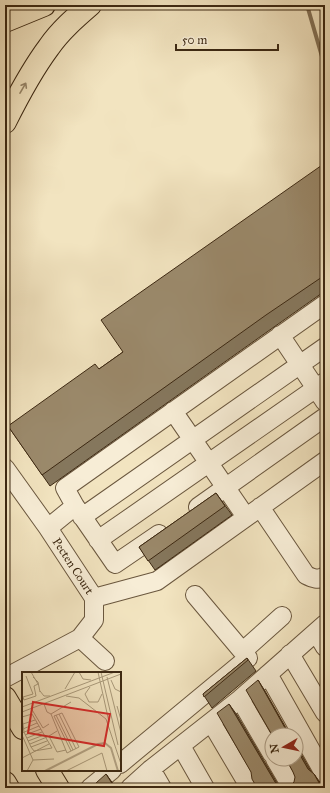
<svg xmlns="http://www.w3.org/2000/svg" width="330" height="793" font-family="'IM FELL Great Primer',serif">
	<rect width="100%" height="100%" fill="#f2e4c0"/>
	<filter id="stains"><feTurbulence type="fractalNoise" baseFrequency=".005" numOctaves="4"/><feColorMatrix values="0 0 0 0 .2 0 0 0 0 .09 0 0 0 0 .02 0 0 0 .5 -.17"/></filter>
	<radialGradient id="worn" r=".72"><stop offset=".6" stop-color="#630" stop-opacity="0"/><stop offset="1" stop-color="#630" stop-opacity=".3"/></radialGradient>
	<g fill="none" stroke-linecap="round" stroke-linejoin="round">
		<path stroke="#847257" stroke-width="4" d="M 307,5 L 325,67"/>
		<g stroke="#6a573e" stroke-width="20">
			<path id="minor" d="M 280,335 L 325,402
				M 173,411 L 246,517
				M 5,468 L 48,528 L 94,598 L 94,620 L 80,638 L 5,678
				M 198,507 L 325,417
				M 260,507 L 306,575 C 312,578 319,581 325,576
				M 82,517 L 325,347
				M 48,528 L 75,506
				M 159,534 L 115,564 L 75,506 L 65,488 L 325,304
				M 98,540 L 325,382
				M 94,598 L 157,581 L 325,461
				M 316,632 L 325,647
				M 80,638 L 105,661
				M 243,651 L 282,616
				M 290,654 L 325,713
				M 268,674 L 325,775
				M 240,699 L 272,754
				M 211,722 L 250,788
				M 181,746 L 205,788
				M 275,759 L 292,788
				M 120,764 L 248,658 L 195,595
				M 151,769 L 162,788
				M 90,788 L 112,770
				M 130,788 L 151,769 L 240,699 L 325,624"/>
		</g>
		<g stroke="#3c2812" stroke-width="24">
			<path id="highway" d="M 5,21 L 44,5
				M 5,122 C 18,96 31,71 49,47 C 60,31 75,18 90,5
				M 5,698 L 23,728
				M 47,770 L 58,788
				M 5,783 L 8,788"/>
		</g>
		<use href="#minor" stroke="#f7edd6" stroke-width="18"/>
		<use href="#highway" stroke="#f2e4c0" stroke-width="22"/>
	</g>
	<path fill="#85775d" stroke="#3c2812" d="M 325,163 L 325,291 L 274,327 L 50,486 L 8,426 L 99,369 L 123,352 Z
		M 216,493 L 232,515 L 155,570 L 139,547 Z
		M 247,658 L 256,671 L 212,708 L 203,694 Z"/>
	<path fill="#6c614c" stroke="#3c2812" d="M 258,680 L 265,691 L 290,735 L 289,735 Z
		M 229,704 L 237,715 L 280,788 L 275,782 Z
		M 296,745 L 316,780 L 308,769 L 296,748 Z
		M 106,774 L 114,785 L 116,788 L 115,788 Z
		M 314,774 L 322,785 L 324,788 L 322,788 Z"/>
	<path fill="#9b8a6c" stroke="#3c2812" d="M 325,163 L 325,275 L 266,315 L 42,475 L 8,426 L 95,364 L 99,369 L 123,352 L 101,320 Z
		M 216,493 L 225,506 L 148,561 L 139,547 Z
		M 247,658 L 248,660 L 204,697 L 203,694 Z
		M 258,680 L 289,735 L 272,735 L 246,690 Z
		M 229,704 L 275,782 L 279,786 L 284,787 L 290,786 L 294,782 L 295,777 L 293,772 L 286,759 L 296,759 L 296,748 L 308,769 L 314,774 L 322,788 L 257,788 L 252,779 L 251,772 L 217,713 Z
		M 106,774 L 115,788 L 99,788 L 96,783 Z"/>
	<defs><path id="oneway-shaft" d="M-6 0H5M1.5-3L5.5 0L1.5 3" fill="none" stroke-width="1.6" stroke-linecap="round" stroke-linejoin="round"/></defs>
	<use stroke="#978669" href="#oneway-shaft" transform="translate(23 88) rotate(-60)"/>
	<g text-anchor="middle" stroke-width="4" stroke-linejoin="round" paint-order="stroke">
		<g font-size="12" fill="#3c2812" stroke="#f7edd6">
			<text transform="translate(73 566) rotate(57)" y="4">Pecten Court</text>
		</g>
	</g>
	<g transform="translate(22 672)">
		<rect width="99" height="99" fill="#f2e4c0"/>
		<path fill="none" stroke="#b4a485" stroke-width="2" d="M 23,99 L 76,72 L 83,71 L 89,76 L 96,99"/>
		<path fill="none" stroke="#a9997a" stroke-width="1" d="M 9,0 L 16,12M 57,0 L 61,7 L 69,8M 76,0 L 87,50M 79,0 L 96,73M 4,4 L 11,22 L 1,25 L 2,28 L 14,24 L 12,14 L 16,12M 11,5 L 16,10 L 18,20M 85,5 L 99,61M 89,8 L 93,17 L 99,20M 68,15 L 63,22 L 67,30 L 76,30 L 80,22M 43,17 L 53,0M 18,19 L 22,24 L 28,24M 44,24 L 57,26 L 84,47 L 99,92M 22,32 L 25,40 L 29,42 L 49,30M 95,34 L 99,48M 0,35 L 93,0M 9,36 L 21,56 L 27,52M 0,40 L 99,2M 10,42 L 24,66 L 30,76 L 12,79 L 9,75 L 2,60 L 0,45 ZM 29,42 L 45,81 L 57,75 L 40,41 L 32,44 L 49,79M 37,42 L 54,77M 34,43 L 51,78M 1,52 L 13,48M 1,57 L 15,51M 35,59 L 27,64 L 35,80 L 44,78M 0,61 L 17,54M 0,63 L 11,88 L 5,99M 3,63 L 19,57M 5,66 L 20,60M 6,69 L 22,63M 8,72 L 25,65M 9,75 L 25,69M 0,86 L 27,72M 11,88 L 32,87M 44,99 L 80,81 L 85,99"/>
		<path fill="#d62828" fill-opacity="0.15" stroke="#d62828" stroke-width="2" d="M 11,30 L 88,42 L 82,74 L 6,61 Z"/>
		<rect width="99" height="99" fill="none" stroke="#3c2812" stroke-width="2"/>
	</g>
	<rect width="330" height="793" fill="none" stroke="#f2e4c0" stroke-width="20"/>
	<rect x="6" y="6" width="318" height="781" fill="none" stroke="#3c2812" stroke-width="2"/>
	<rect x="10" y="10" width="310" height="773" fill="none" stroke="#3c2812"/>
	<g transform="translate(284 747) rotate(261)"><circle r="19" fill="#f7edd6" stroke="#ac9e88"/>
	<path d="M0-3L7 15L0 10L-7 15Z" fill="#8f2418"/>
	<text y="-6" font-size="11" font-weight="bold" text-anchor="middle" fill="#3c2812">N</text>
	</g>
	<path d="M176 44v6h102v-6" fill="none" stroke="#3c2812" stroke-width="2"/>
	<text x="182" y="44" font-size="12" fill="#3c2812" stroke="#f7edd6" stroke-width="3" paint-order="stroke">50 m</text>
	<rect width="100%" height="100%" filter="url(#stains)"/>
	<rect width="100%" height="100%" fill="url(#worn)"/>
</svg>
